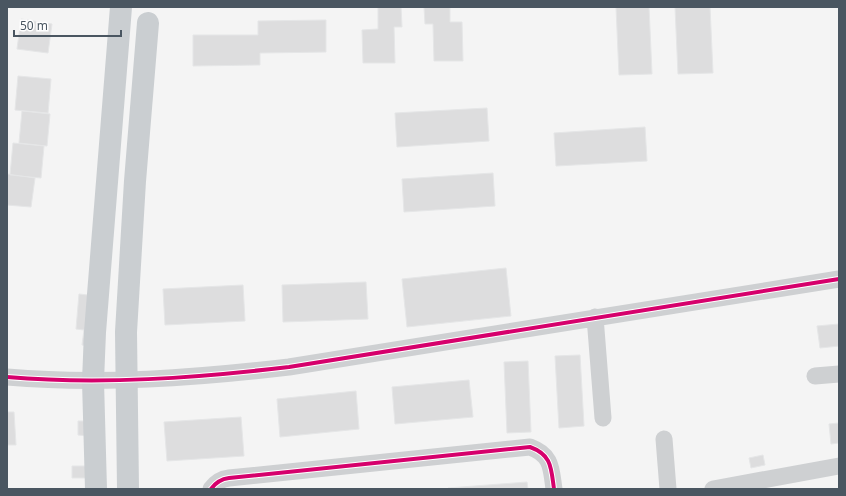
<svg xmlns="http://www.w3.org/2000/svg" width="846" height="496" font-family="'Noto Sans',sans-serif">
	<rect width="100%" height="100%" fill="#f4f4f4"/>
	<path fill="#ddddde" stroke="#e5e6e7" d="M 378,7 L 401,7 L 402,27 L 394,27 L 395,63 L 363,63 L 362,30 L 378,29 Z
		M 424,7 L 450,7 L 450,22 L 462,22 L 463,61 L 434,61 L 433,24 L 425,24 Z
		M 616,7 L 649,7 L 652,74 L 619,75 Z
		M 675,7 L 710,7 L 713,73 L 678,74 Z
		M 21,19 L 52,24 L 48,53 L 17,49 Z
		M 326,20 L 326,52 L 260,53 L 260,65 L 193,66 L 193,35 L 258,35 L 258,21 Z
		M 18,76 L 51,79 L 48,113 L 15,110 Z
		M 487,108 L 489,141 L 397,147 L 395,113 Z
		M 22,111 L 50,114 L 47,146 L 19,143 Z
		M 645,127 L 647,161 L 556,166 L 554,133 Z
		M 13,143 L 44,146 L 41,178 L 10,175 Z
		M 493,173 L 495,206 L 404,212 L 402,179 Z
		M 7,174 L 35,178 L 31,207 L 7,205 Z
		M 506,268 L 511,316 L 407,327 L 402,279 Z
		M 366,282 L 368,319 L 283,322 L 282,285 Z
		M 243,285 L 245,321 L 165,325 L 163,289 Z
		M 79,294 L 96,296 L 93,346 L 82,345 L 84,330 L 76,329 Z
		M 839,324 L 839,346 L 820,348 L 817,326 Z
		M 580,355 L 584,426 L 559,428 L 555,356 Z
		M 528,361 L 531,432 L 507,433 L 504,362 Z
		M 469,380 L 473,417 L 395,424 L 392,387 Z
		M 356,391 L 359,429 L 280,437 L 277,399 Z
		M 7,412 L 14,412 L 16,445 L 7,445 Z
		M 241,417 L 244,456 L 167,461 L 164,422 Z
		M 78,421 L 89,421 L 89,436 L 78,435 Z
		M 839,423 L 839,443 L 831,444 L 829,424 Z
		M 763,455 L 765,465 L 751,468 L 749,458 Z
		M 72,466 L 89,466 L 89,478 L 72,478 Z
		M 527,482 L 528,489 L 448,489 L 448,488 Z"/>
	<g fill="none" stroke-linecap="round" stroke-linejoin="round">
		<path stroke="#ced0d2" stroke-width="17" d="M 595,317 L 603,418
			M 815,376 L 839,374
			M 7,377 C 101,385 195,378 289,367 L 839,279
			M 664,439 L 668,489
			M 211,489 C 216,482 221,479 229,478 L 530,447 C 552,455 551,468 554,489
			M 713,489 L 839,466"/>
		<path stroke="#caced1" stroke-width="22" d="M 96,489 L 93,381 L 95,332 L 121,7
			M 128,489 L 126,332 L 135,181 L 148,23"/>
		<g stroke="#fff" stroke-width="6">
			<path id="cycleway" d="M 7,377 C 101,385 195,378 289,367 L 839,279
				M 211,489 C 216,482 221,479 229,478 L 530,447 C 552,455 551,468 554,489"/>
		</g>
		<use href="#cycleway" stroke="#d6006c" stroke-width="4"/>
	</g>
	<rect width="846" height="496" fill="none" stroke="#4a5661" stroke-width="16"/>
	<path d="M14 30v6h107v-6" fill="none" stroke="#4a5661" stroke-width="2"/>
	<text x="20" y="30" font-size="12" fill="#4a5661" stroke="#ffffff" stroke-width="3" paint-order="stroke">50 m</text>
</svg>
